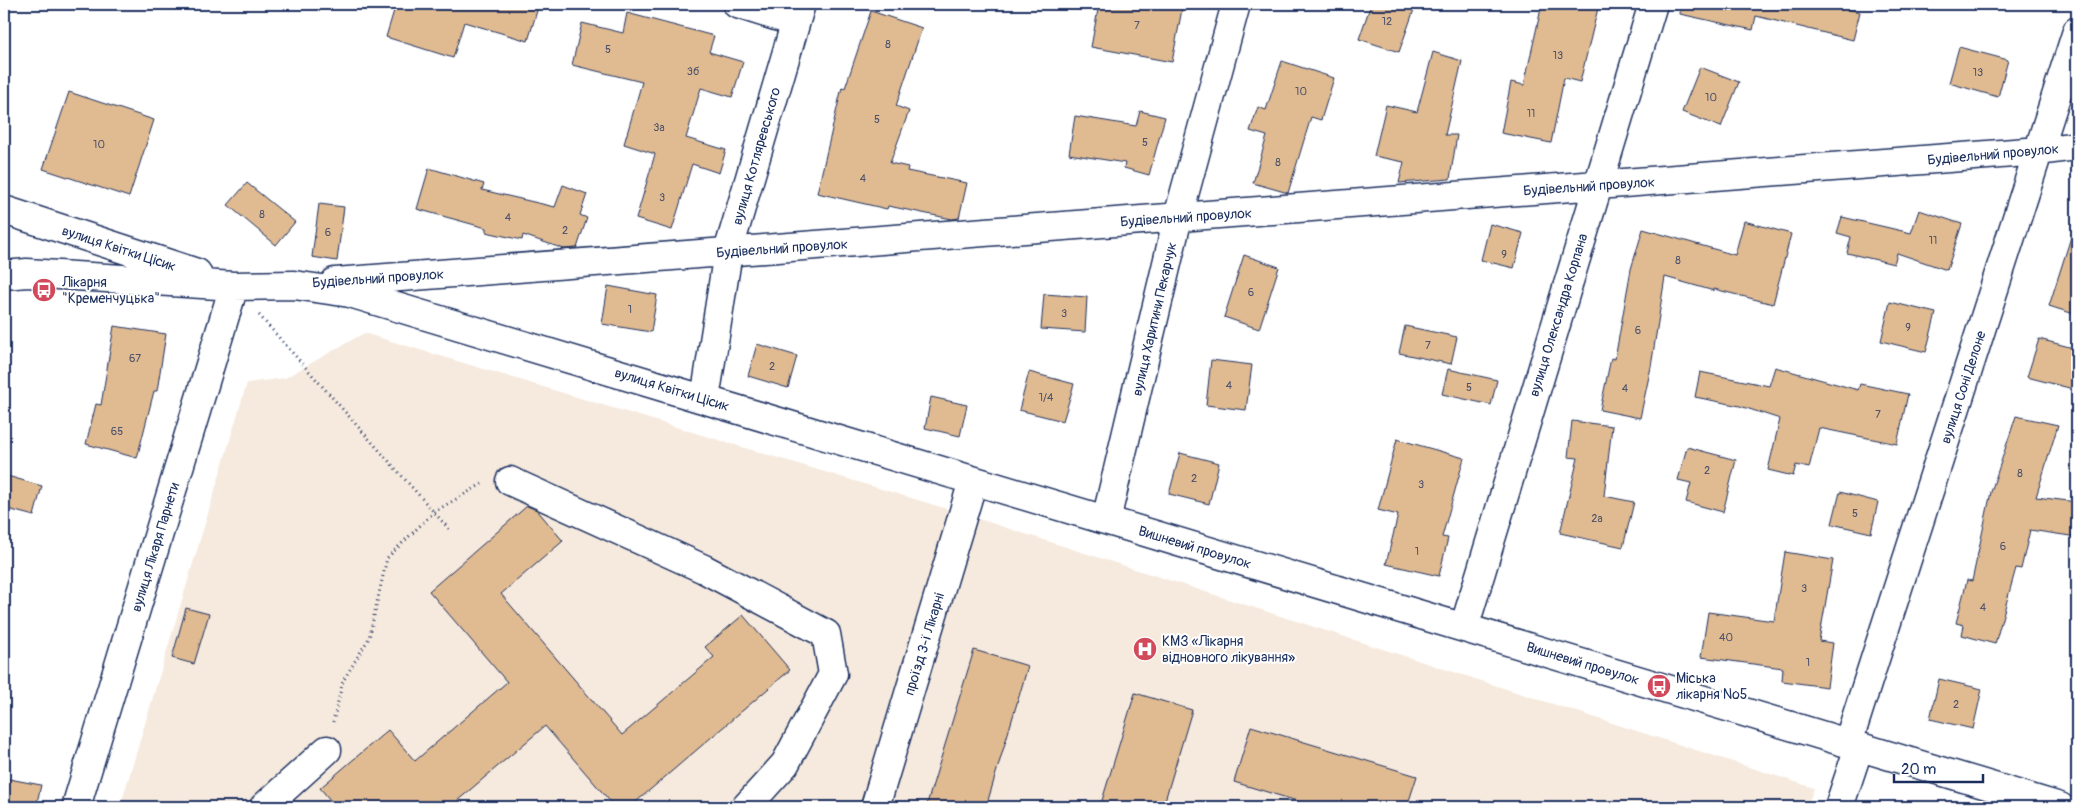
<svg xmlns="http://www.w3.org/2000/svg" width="2081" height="811" font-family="Pangolin,sans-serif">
	<rect width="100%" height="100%" fill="#fff"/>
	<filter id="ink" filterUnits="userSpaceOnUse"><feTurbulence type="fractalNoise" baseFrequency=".02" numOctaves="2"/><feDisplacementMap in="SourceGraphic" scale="10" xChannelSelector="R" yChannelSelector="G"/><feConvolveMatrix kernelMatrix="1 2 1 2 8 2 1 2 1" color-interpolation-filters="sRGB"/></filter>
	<g filter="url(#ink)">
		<path fill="#f6eade" d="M 364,333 L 951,510 L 1814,788 L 1807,807 L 120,807 L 247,383 L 285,378 Z"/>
		<path fill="#e0ba91" stroke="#1b2f5e" d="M 396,4 L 539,4 L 528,41 L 464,22 L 453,58 L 386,37 Z
			M 1099,4 L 1183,4 L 1172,62 L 1091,47 Z
			M 1371,4 L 1416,4 L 1399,52 L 1359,39 Z
			M 1542,4 L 1599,4 L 1580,82 L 1564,78 L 1551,143 L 1501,133 L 1511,82 L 1524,85 Z
			M 1681,4 L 1826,4 L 1860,12 L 1853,40 L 1756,16 L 1753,30 L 1680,14 Z
			M 871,11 L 922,28 L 896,106 L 909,111 L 890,163 L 908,167 L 907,171 L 967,183 L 959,218 L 952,219 L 888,206 L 887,209 L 817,193 L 842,87 L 845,88 Z
			M 627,13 L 714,36 L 709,52 L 743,62 L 732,97 L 701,88 L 686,138 L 726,150 L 719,173 L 692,164 L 672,230 L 636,219 L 655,154 L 624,144 L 642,82 L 572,65 L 582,23 L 623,33 Z
			M 1959,47 L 2008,60 L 1998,97 L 1949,83 Z
			M 1433,52 L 1462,61 L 1445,135 L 1457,135 L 1450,179 L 1399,183 L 1404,162 L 1374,156 L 1386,105 L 1417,112 Z
			M 1282,61 L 1334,78 L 1321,120 L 1311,117 L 1288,193 L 1253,183 L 1267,136 L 1250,131 L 1258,107 L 1266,110 Z
			M 1700,67 L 1739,82 L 1721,127 L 1682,112 Z
			M 69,92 L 154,120 L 129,197 L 43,169 Z
			M 1140,111 L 1165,117 L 1149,175 L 1124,168 L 1125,163 L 1069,154 L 1075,116 L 1136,126 Z
			M 429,168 L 484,184 L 482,190 L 555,207 L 563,185 L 587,194 L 580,215 L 587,218 L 577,248 L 564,249 L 523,235 L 522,240 L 486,232 L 486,228 L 417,209 Z
			M 247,183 L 295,222 L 276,245 L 228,205 Z
			M 319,204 L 344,207 L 337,261 L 312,257 Z
			M 1919,210 L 1962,224 L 1947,270 L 1897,253 L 1894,264 L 1847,253 L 1851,237 L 1837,233 L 1842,217 L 1911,233 Z
			M 1744,221 L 1791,234 L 1773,304 L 1714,289 L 1714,291 L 1665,277 L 1651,367 L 1640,418 L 1600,410 L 1611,358 L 1615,359 L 1631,269 L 1643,229 L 1735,255 Z
			M 1490,224 L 1523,233 L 1514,268 L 1481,260 Z
			M 2072,234 L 2077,234 L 2077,315 L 2049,306 Z
			M 1244,255 L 1279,267 L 1259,329 L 1224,317 Z
			M 608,286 L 657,295 L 651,332 L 602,324 Z
			M 1044,294 L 1087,297 L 1085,332 L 1041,329 Z
			M 1890,302 L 1936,313 L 1926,352 L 1881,341 Z
			M 114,326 L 166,334 L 157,391 L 154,391 L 137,458 L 86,444 L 96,404 L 101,405 Z
			M 1405,326 L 1457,337 L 1451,364 L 1399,353 Z
			M 2039,339 L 2077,349 L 2077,390 L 2027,377 Z
			M 757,344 L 797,356 L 788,388 L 748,376 Z
			M 1211,360 L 1252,365 L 1246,410 L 1206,405 Z
			M 1775,367 L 1858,390 L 1860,384 L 1908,394 L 1897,444 L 1819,428 L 1809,468 L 1796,465 L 1793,476 L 1768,470 L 1780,419 L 1740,406 L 1695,397 L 1700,372 L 1769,386 Z
			M 1448,369 L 1497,380 L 1491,405 L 1442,394 Z
			M 1029,372 L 1074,384 L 1063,421 L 1019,410 Z
			M 931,397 L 967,405 L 960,436 L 925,428 Z
			M 2016,416 L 2058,425 L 2036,497 L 2077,502 L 2077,537 L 2030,530 L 2021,569 L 2016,568 L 1995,644 L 1962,635 L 1964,625 L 1956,623 L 1967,580 L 1972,581 L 1991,492 Z
			M 1572,421 L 1612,426 L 1604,496 L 1634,502 L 1623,547 L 1560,533 L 1578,458 L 1568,457 Z
			M 1397,439 L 1464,458 L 1442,537 L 1448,538 L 1439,576 L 1386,564 L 1398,515 L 1378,510 Z
			M 1687,447 L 1736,460 L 1723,512 L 1686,502 L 1691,483 L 1678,480 Z
			M 1180,453 L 1219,463 L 1209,504 L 1169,494 Z
			M 4,475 L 42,486 L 34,516 L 4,508 Z
			M 1840,492 L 1878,502 L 1871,533 L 1832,524 Z
			M 527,506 L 537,510 L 563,541 L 501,594 L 622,735 L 714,657 L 705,647 L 743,615 L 790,670 L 630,807 L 615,807 L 545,726 L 450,807 L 336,807 L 320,788 L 388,730 L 415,761 L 507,682 L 429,591 Z
			M 1785,552 L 1833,560 L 1819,641 L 1833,643 L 1827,687 L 1782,681 L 1783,668 L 1701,657 L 1708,612 L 1774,621 Z
			M 186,608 L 209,614 L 194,664 L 172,658 Z
			M 974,650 L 1028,666 L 1020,693 L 986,807 L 926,807 Z
			M 1939,679 L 1982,689 L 1973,729 L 1930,719 Z
			M 1135,693 L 1192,710 L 1163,807 L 1100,807 Z
			M 1251,726 L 1417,776 L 1407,807 L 1317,807 L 1234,782 Z
			M 4,778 L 41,785 L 36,807 L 4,807 Z"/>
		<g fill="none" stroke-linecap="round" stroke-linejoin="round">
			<g stroke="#1b2f5e" stroke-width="31">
				<path id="minor" d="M 737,4 L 795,22
					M 4,210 L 197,273
					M 4,275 L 27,273 L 234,286 L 294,285 L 350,293 L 2060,807
					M 335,282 L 2040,151 L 2077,146
					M 705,399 L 728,252 L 801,4
					M 510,481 L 704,569 L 826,634 L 833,674 L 785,764 L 746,807
					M 1106,520 L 1178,217 L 1236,4
					M 1464,628 L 1653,4
					M 1848,743 L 2077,31
					M 76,807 L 234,286
					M 264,807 L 327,750
					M 875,807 L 973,481
					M 1839,807 L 1859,747"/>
			</g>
			<path stroke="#1b2f5e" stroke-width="3" stroke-dasharray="1 4" stroke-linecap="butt" d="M 259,315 L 449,529
				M 333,722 L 343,681 L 369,638 L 387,558 L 434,512 L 482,484"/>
			<use href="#minor" stroke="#fff" stroke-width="28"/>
		</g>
	</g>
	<defs>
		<g id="bus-disc" transform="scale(1.25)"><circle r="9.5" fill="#d1495b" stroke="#fff"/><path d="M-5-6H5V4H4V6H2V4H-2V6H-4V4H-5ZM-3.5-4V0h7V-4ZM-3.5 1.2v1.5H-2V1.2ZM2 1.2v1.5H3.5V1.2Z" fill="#fff"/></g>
		<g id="hospital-disc" transform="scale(1.25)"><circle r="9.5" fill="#d1495b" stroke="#fff"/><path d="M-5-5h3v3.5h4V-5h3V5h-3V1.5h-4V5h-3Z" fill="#fff"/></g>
	</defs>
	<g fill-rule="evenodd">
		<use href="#bus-disc" x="44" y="290"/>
		<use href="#hospital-disc" x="1145" y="649"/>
		<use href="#bus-disc" x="1659" y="686"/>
	</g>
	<g text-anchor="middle" stroke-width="4" stroke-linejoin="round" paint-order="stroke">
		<g font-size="11" fill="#4c526b">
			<text x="1387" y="25">12</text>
			<text x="1137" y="29">7</text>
			<text x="888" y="48">8</text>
			<text x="608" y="53">5</text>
			<text x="1558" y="59">13</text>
			<text x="693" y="75">3б</text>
			<text x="1978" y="76">13</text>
			<text x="1301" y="95">10</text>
			<text x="1711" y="101">10</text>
			<text x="1531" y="117">11</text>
			<text x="877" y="123">5</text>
			<text x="659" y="131">3а</text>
			<text x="1145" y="146">5</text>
			<text x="99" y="148">10</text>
			<text x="1278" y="166">8</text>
			<text x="863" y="182">4</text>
			<text x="662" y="201">3</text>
			<text x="262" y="218">8</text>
			<text x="508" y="221">4</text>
			<text x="565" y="234">2</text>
			<text x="328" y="236">6</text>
			<text x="1933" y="244">11</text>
			<text x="1504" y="258">9</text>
			<text x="1678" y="264">8</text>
			<text x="1251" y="296">6</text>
			<text x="630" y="313">1</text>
			<text x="1064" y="317">3</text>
			<text x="1908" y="331">9</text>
			<text x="1638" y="334">6</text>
			<text x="1428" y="349">7</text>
			<text x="135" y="362">67</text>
			<text x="772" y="370">2</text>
			<text x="1229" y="389">4</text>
			<text x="1469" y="391">5</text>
			<text x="1625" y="392">4</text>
			<text x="1046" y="401">1/4</text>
			<text x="1878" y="418">7</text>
			<text x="117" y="435">65</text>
			<text x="1707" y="474">2</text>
			<text x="2020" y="477">8</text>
			<text x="1194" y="482">2</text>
			<text x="1421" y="488">3</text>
			<text x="1855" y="517">5</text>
			<text x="1597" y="522">2а</text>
			<text x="2003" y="550">6</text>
			<text x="1417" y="555">1</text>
			<text x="1804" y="592">3</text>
			<text x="1983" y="611">4</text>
			<text x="1726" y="641">40</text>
			<text x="1808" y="666">1</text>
			<text x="1956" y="708">2</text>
		</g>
		<g font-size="14" fill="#1b2f5e" stroke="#fff">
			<text transform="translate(1993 154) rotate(-5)" y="5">Будівельний провулок</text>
			<text transform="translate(756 156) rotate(-74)" y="5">вулиця Котляревського</text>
			<text transform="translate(1589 186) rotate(-4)" y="5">Будівельний провулок</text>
			<text transform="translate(1186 217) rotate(-4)" y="5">Будівельний провулок</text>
			<text transform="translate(119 248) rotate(18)" y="5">вулиця Квітки Цісик</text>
			<text transform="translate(782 248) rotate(-4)" y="5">Будівельний провулок</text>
			<text transform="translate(378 278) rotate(-4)" y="5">Будівельний провулок</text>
			<text transform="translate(1558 315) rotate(-73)" y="5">вулиця Олександра Корпана</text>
			<text transform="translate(1154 319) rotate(-77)" y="5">вулиця Харитини Пекарчук</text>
			<text transform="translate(1963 387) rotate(-72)" y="5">вулиця Соні Делоне</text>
			<text transform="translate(672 389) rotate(17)" y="5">вулиця Квітки Цісик</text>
			<text transform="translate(155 547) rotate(-73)" y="5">вулиця Лікаря Парнети</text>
			<text transform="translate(1195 547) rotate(17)" y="5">Вишневий провулок</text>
			<text transform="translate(924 644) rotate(-73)" y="5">проїзд 3-ї Лікарні</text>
			<text transform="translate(1583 663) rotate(17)" y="5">Вишневий провулок</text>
		</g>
		<g font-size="14" fill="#1b2f5e" stroke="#fff" text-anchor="start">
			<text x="62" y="287">Лікарня<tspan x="62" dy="16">"Кременчуцька"</tspan></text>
			<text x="1162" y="646">КМЗ «Лікарня<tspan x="1162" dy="16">відновного лікування»</tspan></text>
			<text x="1676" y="683">Міська<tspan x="1676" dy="16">лікарня №5</tspan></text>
		</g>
	</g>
	<rect width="2081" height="811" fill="none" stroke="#fff" stroke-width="20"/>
	<rect x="10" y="10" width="2061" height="791" fill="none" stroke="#1b2f5e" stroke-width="2" filter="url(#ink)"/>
	<path d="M1894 774v8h89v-8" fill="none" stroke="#1b2f5e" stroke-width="2.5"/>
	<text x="1901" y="774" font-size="15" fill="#1b2f5e" stroke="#ffffff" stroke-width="4" paint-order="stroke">20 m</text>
</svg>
